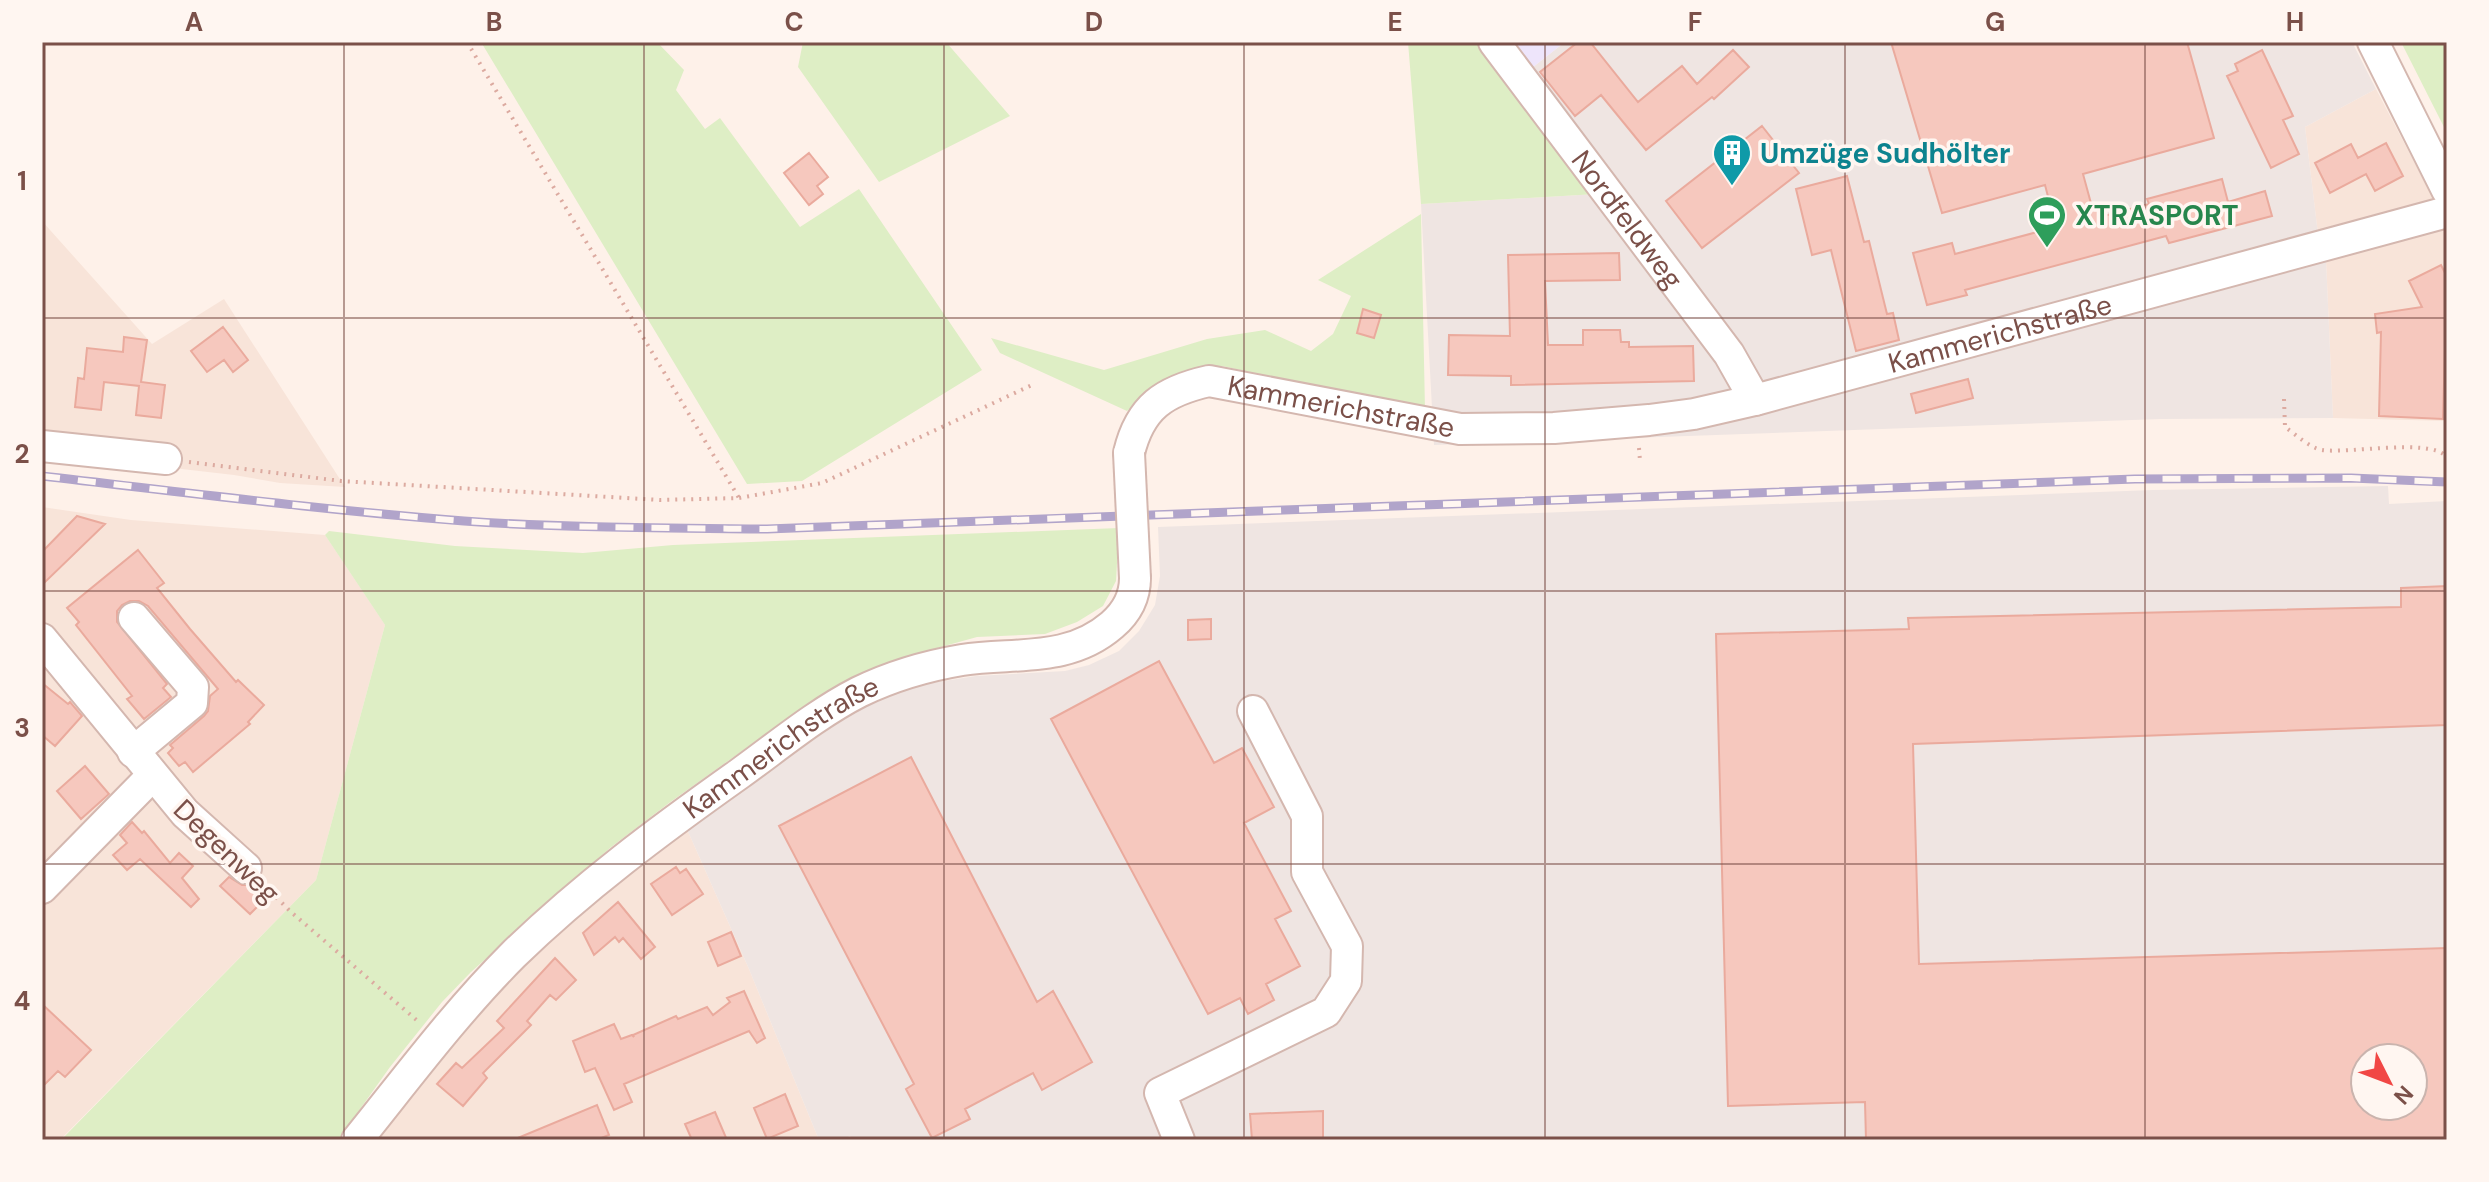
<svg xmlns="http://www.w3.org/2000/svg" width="2489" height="1182" font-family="'DM Sans',sans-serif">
	<rect width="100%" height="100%" fill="#fef1e9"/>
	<path fill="#f8e4d9" d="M 2376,89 L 2447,225 L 2447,421 L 2333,418 L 2326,260 L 2318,234 L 2305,127 Z
		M 42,221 L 152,344 L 224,299 L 345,487 L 280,483 L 234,475 L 42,453 Z
		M 42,507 L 131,520 L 325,535 L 385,625 L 316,880 L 62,1138 L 64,1140 L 42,1140 Z
		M 686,827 L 749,969 L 819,1140 L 374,1140 L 447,1050 L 521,966 L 612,882 Z"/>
	<path fill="#efe5e2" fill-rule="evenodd" d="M 1565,42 L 2352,42 L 2376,89 L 2305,127 L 2318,234 L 2326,260 L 2333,418 L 2161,419 L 1434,445 L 1421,204 L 1597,194 L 1528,71 Z
		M 2388,486 L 2389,504 L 2447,501 L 2447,1140 L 853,1140 L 850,1136 L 840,1140 L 819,1140 L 749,969 L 686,827 L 859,709 L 912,686 L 976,676 L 1065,671 L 1089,665 L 1119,651 L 1139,631 L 1155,605 L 1160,576 L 1158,527 L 2153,490 ZM 2365,1058 L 2413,1058 L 2413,1106 L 2365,1106 Z"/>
	<path fill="#eee5fb" d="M 1507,42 L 1565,42 L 1528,71 Z"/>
	<path fill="#deeec5" d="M 481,42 L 657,42 L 684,70 L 676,90 L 705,129 L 720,118 L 800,227 L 859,189 L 982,370 L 802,481 L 747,484 Z
		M 803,42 L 946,42 L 1010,116 L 879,182 L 798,67 Z
		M 1408,42 L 1484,42 L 1597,194 L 1421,204 Z
		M 2401,42 L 2447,42 L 2447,133 Z
		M 1421,214 L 1425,410 L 1222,366 L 1157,386 L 1127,411 L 1000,353 L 991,338 L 1104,370 L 1207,339 L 1265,330 L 1311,351 L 1333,334 L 1351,296 L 1318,280 Z
		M 1119,528 L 1116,581 L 1103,606 L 1077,622 L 1045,634 L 977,637 L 901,658 L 841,683 L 808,704 L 669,803 L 610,848 L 471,972 L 442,1002 L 390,1067 L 338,1140 L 62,1139 L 316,880 L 385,625 L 325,535 L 329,531 L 455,546 L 583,553 L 673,545 Z"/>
	<path fill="#f6c8be" stroke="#eaaa9d" stroke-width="2" fill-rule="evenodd" d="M 1578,42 L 1590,42 L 1638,102 L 1682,66 L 1697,84 L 1733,50 L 1749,67 L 1714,99 L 1712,97 L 1646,150 L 1601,95 L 1575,116 L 1540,72 Z
		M 1891,42 L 2187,42 L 2214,138 L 2083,174 L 2092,207 L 2097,206 L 2100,217 L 2149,204 L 2147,199 L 2222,179 L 2228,202 L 2265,191 L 2272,216 L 2169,243 L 2166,236 L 1965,290 L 1967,295 L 1927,305 L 1913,253 L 1952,243 L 1955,254 L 2056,227 L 2045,185 L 1942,213 Z
		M 2262,50 L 2293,116 L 2283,120 L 2299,154 L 2271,168 L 2227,76 L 2238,71 L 2235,64 Z
		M 1762,126 L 1799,173 L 1702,248 L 1666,201 Z
		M 2386,143 L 2403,176 L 2375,191 L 2366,174 L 2330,193 L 2315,163 L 2351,144 L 2358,158 Z
		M 809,153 L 828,177 L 817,186 L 823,194 L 809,205 L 784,173 Z
		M 1847,176 L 1864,242 L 1869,241 L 1887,314 L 1893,313 L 1899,340 L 1856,351 L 1831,250 L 1812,255 L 1796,189 Z
		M 1619,253 L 1620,280 L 1545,281 L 1548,345 L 1583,345 L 1583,330 L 1620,330 L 1621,342 L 1629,342 L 1629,347 L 1693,346 L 1694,381 L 1511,385 L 1511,376 L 1448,375 L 1449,335 L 1510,336 L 1508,255 Z
		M 2441,265 L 2447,277 L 2443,419 L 2379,416 L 2381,332 L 2377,333 L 2375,314 L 2422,307 L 2409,281 Z
		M 1363,309 L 1381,315 L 1374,338 L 1357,333 Z
		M 223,327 L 248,360 L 233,372 L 224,360 L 207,372 L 191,351 Z
		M 124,337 L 147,340 L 141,382 L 165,385 L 161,418 L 136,415 L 139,386 L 104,382 L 101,410 L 75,407 L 78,378 L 84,379 L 87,348 L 123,352 Z
		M 1968,379 L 1973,398 L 1916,413 L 1911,394 Z
		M 77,516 L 105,524 L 42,585 L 42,552 Z
		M 138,550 L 164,583 L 157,588 L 190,629 L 236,682 L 238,680 L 264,705 L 248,722 L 250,724 L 193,772 L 185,762 L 179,766 L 168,753 L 173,748 L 170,745 L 204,716 L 208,711 L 210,696 L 218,689 L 148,606 L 139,601 L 130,601 L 122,605 L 117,611 L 117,622 L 167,684 L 163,688 L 171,697 L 144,719 L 127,699 L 132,696 L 76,625 L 79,622 L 67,608 Z
		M 2447,586 L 2447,725 L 1913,744 L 1919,964 L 2447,948 L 2447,1140 L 1866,1140 L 1865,1102 L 1728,1106 L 1716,634 L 1909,629 L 1908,618 L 2401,607 L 2401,588 ZM 2365,1058 L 2413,1058 L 2413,1106 L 2365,1106 Z
		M 1211,619 L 1211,639 L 1188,640 L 1188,620 Z
		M 1159,661 L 1214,763 L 1242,748 L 1274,807 L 1244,823 L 1291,911 L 1275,919 L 1300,966 L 1266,984 L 1274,1000 L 1248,1014 L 1240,998 L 1208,1014 L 1051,719 Z
		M 42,683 L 68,704 L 70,702 L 82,716 L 55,746 L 42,735 Z
		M 911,757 L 1037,1002 L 1053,991 L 1092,1062 L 1042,1090 L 1033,1073 L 965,1109 L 970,1119 L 932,1138 L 906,1089 L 914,1084 L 779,826 Z
		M 85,766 L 109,794 L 81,819 L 57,791 Z
		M 132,822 L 142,833 L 144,831 L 170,863 L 179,853 L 193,866 L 182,878 L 199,899 L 191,907 L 140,859 L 127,870 L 113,855 L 127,843 L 120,835 Z
		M 676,867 L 680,873 L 686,869 L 703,894 L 672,915 L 651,884 Z
		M 229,877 L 242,885 L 248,885 L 264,900 L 250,914 L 220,886 Z
		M 618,902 L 655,947 L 641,959 L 623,938 L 619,942 L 615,937 L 594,955 L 583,933 Z
		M 731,932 L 741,956 L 718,966 L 708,942 Z
		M 555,958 L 576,980 L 556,1000 L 550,995 L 527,1021 L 531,1025 L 483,1073 L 487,1078 L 463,1106 L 437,1084 L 456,1063 L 462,1068 L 504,1028 L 497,1021 Z
		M 744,991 L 765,1038 L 757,1043 L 749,1031 L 624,1084 L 632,1102 L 614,1110 L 595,1068 L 585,1072 L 573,1041 L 614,1024 L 621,1039 L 632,1035 L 634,1037 L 633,1035 L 676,1016 L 678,1019 L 707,1007 L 713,1015 L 730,1002 L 727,998 Z
		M 42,1004 L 91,1050 L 65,1077 L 58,1071 L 42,1087 Z
		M 785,1094 L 798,1126 L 767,1139 L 754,1108 Z
		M 597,1105 L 609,1135 L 596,1140 L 513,1140 Z
		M 1323,1111 L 1323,1140 L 1252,1140 L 1250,1114 Z
		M 715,1112 L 727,1140 L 692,1140 L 685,1124 Z"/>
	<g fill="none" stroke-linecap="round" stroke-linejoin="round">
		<g stroke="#d4b7af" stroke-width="34">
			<g id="minor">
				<path id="s1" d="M 1494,42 L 1729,354 L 1755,400"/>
				<path d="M 2373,42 L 2447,190"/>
				<path d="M 42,446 L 166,459"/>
				<path id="s2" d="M 1129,453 C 1140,407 1164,391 1209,381 L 1460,429 L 1554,428 L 1649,420 L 1694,414 L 1755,400 L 2447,212"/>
				<path d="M 42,639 L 185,813 L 246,868"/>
				<path d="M 133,752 L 192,703 L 193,687 L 134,618"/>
				<path d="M 42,888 L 152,776"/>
				<path id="s3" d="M 357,1140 C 407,1078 456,1012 513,955 C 583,887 660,830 739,774 C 778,746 816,714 859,692 C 892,676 926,666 962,660 C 1015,652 1068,663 1112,625 C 1126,613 1135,598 1135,578"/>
				<path d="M 1179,1140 L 1160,1093 L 1326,1012 L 1346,981 L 1347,946 L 1307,872 L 1307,816 L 1253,711"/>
			</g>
		</g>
		<path stroke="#dcaaa0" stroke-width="4" stroke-dasharray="2 6" stroke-linecap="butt" d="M 467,42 L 739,498
			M 2284,399 L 2285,427 C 2295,434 2310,448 2322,450 C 2349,454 2428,438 2446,456 L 2446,466
			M 1639,448 L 1640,461
			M 189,462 L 341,481 L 660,500 L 739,498 L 822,483 L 1032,385
			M 265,886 L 291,912 L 420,1023"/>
		<use href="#minor" stroke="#fff" stroke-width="30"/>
		<g stroke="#b1a4ca" stroke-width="9">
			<path id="rail" d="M 42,476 C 183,492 323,510 464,521 C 565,528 666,528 767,529 L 2135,479 L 2351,478 L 2447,482"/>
		</g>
		<use href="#rail" stroke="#fff6f1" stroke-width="6" stroke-dasharray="18" stroke-linecap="butt"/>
		<g stroke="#d4b7af" stroke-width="34" stroke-linecap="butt">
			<path id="minor-bridge" d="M 1129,453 L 1135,578"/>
		</g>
		<use href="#minor-bridge" stroke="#fff" stroke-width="30"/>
	</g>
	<path fill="none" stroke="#7b5049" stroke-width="2" stroke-opacity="0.55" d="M 344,42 L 344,1140M 644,42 L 644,1140M 944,42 L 944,1140M 1244,42 L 1244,1140M 1545,42 L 1545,1140M 1845,42 L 1845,1140M 2145,42 L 2145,1140M 42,318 L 2447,318M 42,591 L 2447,591M 42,864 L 2447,864"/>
	<defs>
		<g id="building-pin" transform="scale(2)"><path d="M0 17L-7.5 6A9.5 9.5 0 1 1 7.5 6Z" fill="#0f9aa8" stroke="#fff6f1"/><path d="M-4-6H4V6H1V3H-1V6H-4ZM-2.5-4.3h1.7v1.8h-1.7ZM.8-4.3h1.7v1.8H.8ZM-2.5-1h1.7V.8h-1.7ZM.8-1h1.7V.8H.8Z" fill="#fff"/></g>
		<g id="stadium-pin" transform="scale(2)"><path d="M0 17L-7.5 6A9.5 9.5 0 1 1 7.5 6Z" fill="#2e9e5b" stroke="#fff6f1"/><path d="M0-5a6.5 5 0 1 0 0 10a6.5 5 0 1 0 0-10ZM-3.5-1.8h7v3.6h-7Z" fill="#fff"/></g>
	</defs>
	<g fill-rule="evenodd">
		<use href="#building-pin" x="1732" y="153"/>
		<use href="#stadium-pin" x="2047" y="215"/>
	</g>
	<g text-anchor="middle" stroke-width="7" stroke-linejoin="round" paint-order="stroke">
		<g font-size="28" font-weight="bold" fill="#0d838f" stroke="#fff6f1" text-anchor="start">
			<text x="1760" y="163">Umzüge Sudhölter</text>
		</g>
		<g font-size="28" font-weight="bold" fill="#27864d" stroke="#fff6f1" text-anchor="start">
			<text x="2075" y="225">XTRASPORT</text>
		</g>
		<g font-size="28" fill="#7b5049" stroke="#fff6f1">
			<text dy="10" stroke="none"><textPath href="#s1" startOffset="222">Nordfeldweg</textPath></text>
			<text dy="10" stroke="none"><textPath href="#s2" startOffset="922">Kammerichstraße</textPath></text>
			<text dy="10" stroke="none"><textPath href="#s2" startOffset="250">Kammerichstraße</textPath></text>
			<text dy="10" stroke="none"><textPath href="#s3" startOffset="582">Kammerichstraße</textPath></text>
			<text transform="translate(227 851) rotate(44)" y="10">Degenweg</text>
		</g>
	</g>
	<rect width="2489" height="1182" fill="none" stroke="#fff6f1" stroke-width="88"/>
	<g transform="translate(2389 1082) rotate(132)"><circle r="38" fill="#fff6f1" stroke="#cab4ae" stroke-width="2"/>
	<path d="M0-6L14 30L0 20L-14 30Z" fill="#f14745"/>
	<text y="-12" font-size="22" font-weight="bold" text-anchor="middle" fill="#7b5049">N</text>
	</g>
	<rect x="44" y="44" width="2401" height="1094" fill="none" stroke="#7b5049" stroke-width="3"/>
	<g font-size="26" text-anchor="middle" font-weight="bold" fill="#7b5049">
		<text x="194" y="31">A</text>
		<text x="494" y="31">B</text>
		<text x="794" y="31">C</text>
		<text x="1094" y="31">D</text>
		<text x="1395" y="31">E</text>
		<text x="1695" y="31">F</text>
		<text x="1995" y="31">G</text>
		<text x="2295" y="31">H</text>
		<text x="22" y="190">1</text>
		<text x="22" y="463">2</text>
		<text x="22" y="737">3</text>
		<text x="22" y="1010">4</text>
	</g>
</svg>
